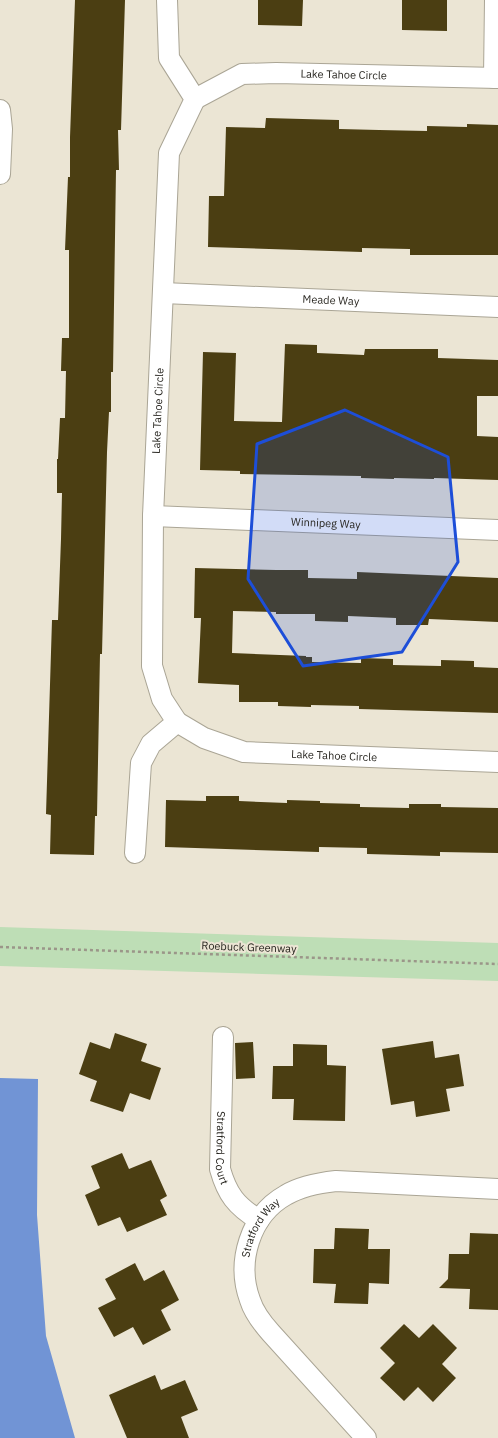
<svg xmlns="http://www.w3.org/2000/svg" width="498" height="1438" font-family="'IBM Plex Sans',sans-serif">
	<rect width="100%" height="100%" fill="#ebe5d4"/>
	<path fill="#bedeb6" d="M 0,927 L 498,943 L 498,981 L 0,966 Z"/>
	<path fill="#7194d5" d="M 0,1078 L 38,1079 L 37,1215 L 46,1336 L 75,1438 L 0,1438 Z"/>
	<path fill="#4b3e12" d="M 75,0 L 125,0 L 121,130 L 118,130 L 119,170 L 116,170 L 113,372 L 111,372 L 111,412 L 109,412 L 107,452 L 102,654 L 100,654 L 97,816 L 95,816 L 94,855 L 50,854 L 51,815 L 46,814 L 52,620 L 58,620 L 61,539 L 62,493 L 57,493 L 57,459 L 58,459 L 60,418 L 65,418 L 66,371 L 61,371 L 62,338 L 69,338 L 69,250 L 65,250 L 68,177 L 70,177 L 70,137 Z
		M 258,0 L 303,0 L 302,26 L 258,25 Z
		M 402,0 L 447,0 L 447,31 L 402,30 Z
		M 266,118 L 339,120 L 339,129 L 379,130 L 427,131 L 427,126 L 467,127 L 467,124 L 498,125 L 498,255 L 410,255 L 410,249 L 362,248 L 362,252 L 208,247 L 209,196 L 224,196 L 226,127 L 265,128 Z
		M 285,344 L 317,345 L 317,353 L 364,355 L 365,349 L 438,349 L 438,358 L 498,360 L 498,396 L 477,396 L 477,436 L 498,437 L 498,480 L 434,478 L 434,479 L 394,478 L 394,479 L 361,478 L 361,476 L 240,474 L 240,471 L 200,470 L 203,352 L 236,353 L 234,421 L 282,422 Z
		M 195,568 L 276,570 L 308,570 L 308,578 L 357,579 L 357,572 L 498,578 L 498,622 L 429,619 L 428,625 L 396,625 L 396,618 L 348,616 L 348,622 L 315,621 L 315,614 L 276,614 L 276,612 L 233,611 L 232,653 L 306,656 L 306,657 L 312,657 L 312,662 L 361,663 L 361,658 L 393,659 L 393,665 L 441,666 L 441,660 L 474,661 L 474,667 L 498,668 L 498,713 L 359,709 L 359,706 L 311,705 L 311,707 L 278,706 L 278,702 L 239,702 L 239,685 L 198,683 L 201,618 L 194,618 Z
		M 206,796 L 239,796 L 239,801 L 287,803 L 287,800 L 320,801 L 320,803 L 360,804 L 360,807 L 409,808 L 409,804 L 441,804 L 441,807 L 498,808 L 498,853 L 440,852 L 440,856 L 367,854 L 367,848 L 319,847 L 319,852 L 165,847 L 166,800 L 206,801 Z
		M 115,1033 L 147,1044 L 141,1061 L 161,1068 L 150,1100 L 130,1093 L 123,1112 L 90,1101 L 97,1081 L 79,1074 L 90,1042 L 110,1049 Z
		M 433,1041 L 435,1058 L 459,1054 L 464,1086 L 446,1089 L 450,1111 L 416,1117 L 414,1101 L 391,1105 L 382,1049 Z
		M 253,1042 L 255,1078 L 236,1079 L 235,1043 Z
		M 293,1044 L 327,1045 L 327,1065 L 346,1066 L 345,1121 L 293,1120 L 294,1099 L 272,1099 L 273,1066 L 293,1066 Z
		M 122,1153 L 129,1169 L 151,1160 L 167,1196 L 160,1200 L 167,1215 L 127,1232 L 120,1217 L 98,1226 L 85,1195 L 100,1188 L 91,1166 Z
		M 335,1228 L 369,1229 L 368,1249 L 390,1249 L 389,1284 L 369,1283 L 368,1304 L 334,1303 L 336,1284 L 313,1283 L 314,1249 L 334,1249 Z
		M 470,1233 L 498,1234 L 498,1310 L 469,1309 L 470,1289 L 439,1288 L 448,1279 L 449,1254 L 469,1254 Z
		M 135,1263 L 144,1281 L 164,1270 L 179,1300 L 161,1310 L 171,1330 L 143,1345 L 133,1327 L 114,1337 L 98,1308 L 116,1299 L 105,1279 Z
		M 404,1324 L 419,1338 L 433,1324 L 457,1348 L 442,1364 L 456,1378 L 433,1402 L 418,1387 L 404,1401 L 380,1378 L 395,1363 L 380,1348 Z
		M 155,1375 L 161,1390 L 185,1380 L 198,1410 L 181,1417 L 189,1438 L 127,1438 L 109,1395 Z"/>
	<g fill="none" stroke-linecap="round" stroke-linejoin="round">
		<g stroke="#aaa595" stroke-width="22">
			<g id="street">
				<path d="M 494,78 L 495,0"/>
				<path id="s1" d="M 195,99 L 242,74 L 276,73 L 498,78"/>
				<path d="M 0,110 L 2,129 L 0,174"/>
				<path id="s2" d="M 163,293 L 498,307"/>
				<path id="s3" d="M 153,516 L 498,530"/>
				<path id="s4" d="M 177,722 L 204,738 L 244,752 L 498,762"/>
				<path id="s5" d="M 135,853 L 141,763 L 151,744 L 177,722 L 162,699 L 152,666 L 153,516 L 169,153 L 195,99 L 169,58 L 167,0"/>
				<path id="s6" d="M 223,1037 L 220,1169 C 227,1194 236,1206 259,1220"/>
				<path id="s7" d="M 366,1438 L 271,1333 C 262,1323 254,1313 250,1300 C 236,1262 250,1215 286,1195 C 301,1186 318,1183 336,1181 L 498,1189"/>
			</g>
		</g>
		<path stroke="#9b9689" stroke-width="2.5" stroke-dasharray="3 3" stroke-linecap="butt" d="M 0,947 L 498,964"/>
		<use href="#street" stroke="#fff" stroke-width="20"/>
	</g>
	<path fill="#1d4ed8" fill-opacity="0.2" stroke="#1d4ed8" stroke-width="3" stroke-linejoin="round" d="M 345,410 L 448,457 L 458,562 L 402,652 L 303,666 L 248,579 L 257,444 Z"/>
	<g text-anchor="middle" stroke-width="4" stroke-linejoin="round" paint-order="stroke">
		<g font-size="11" fill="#211f19" stroke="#ebe5d4">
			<text dy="4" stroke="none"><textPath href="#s1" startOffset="155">Lake Tahoe Circle</textPath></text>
			<text dy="4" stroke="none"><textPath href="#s2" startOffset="168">Meade Way</textPath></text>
			<text dy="4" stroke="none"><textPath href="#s5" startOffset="463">Lake Tahoe Circle</textPath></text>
			<text dy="4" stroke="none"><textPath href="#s3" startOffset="173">Winnipeg Way</textPath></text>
			<text dy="4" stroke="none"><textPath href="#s4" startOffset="164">Lake Tahoe Circle</textPath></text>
			<text transform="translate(249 947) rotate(2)" y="4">Roebuck Greenway</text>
			<text dy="4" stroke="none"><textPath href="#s6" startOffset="111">Stratford Court</textPath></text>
			<text dy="4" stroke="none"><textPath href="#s7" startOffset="258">Stratford Way</textPath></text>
		</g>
	</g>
</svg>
